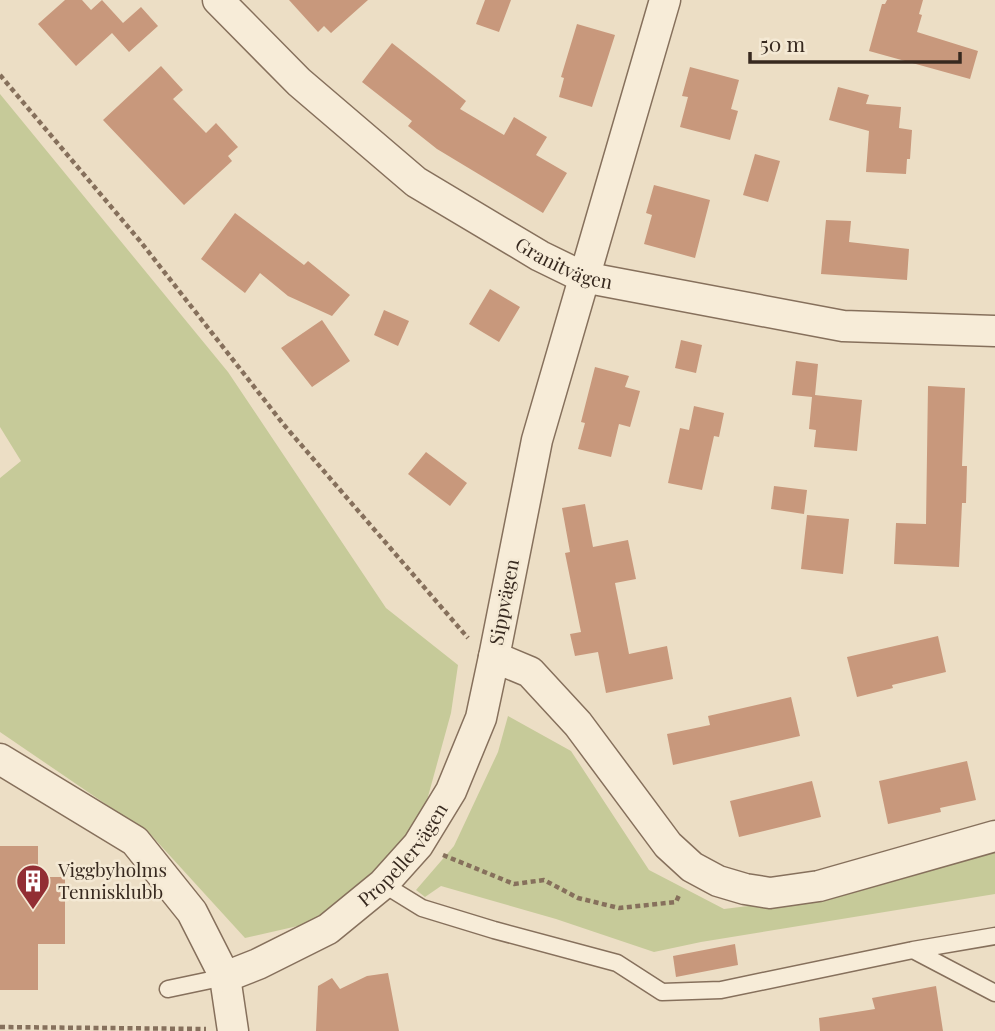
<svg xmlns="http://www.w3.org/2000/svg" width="995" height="1031" font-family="'Playfair Display',serif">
	<rect width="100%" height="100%" fill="#ecdec5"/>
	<path fill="#c6ca99" d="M 0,94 L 228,372 L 386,608 L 458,665 L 451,713 L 418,833 L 324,920 L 245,938 L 151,835 L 0,732 L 0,478 L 21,461 L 0,427 Z
		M 508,716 L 571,751 L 649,870 L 724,909 L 818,897 L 995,851 L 995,894 L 701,942 L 654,952 L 556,919 L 441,886 L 425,897 L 416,890 L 454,846 L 498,752 Z"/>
	<path fill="#c8987c" d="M 65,0 L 82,0 L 91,10 L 102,0 L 123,23 L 141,7 L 158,26 L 129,52 L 112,33 L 76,66 L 38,24 Z
		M 289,0 L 368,0 L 331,33 L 324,26 L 318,32 Z
		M 485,0 L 511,0 L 499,32 L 476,24 Z
		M 887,0 L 923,0 L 919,14 L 922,15 L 917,32 L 978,51 L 970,79 L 869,51 L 882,4 L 885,4 Z
		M 577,24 L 615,35 L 592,107 L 559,97 L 564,78 L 561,77 Z
		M 392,43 L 466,101 L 460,109 L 504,135 L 514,117 L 547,137 L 536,155 L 567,173 L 543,213 L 437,149 L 408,126 L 412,121 L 362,82 Z
		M 161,66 L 183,90 L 173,99 L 206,133 L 216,123 L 238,147 L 228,156 L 232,161 L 184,205 L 103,120 Z
		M 690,67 L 739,80 L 731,109 L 738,111 L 730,140 L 680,127 L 688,97 L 682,96 Z
		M 838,87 L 869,95 L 866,104 L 901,107 L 899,128 L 912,130 L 910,159 L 907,159 L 906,174 L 866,172 L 869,131 L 829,120 Z
		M 755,154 L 780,161 L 768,202 L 743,195 Z
		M 654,185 L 710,200 L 695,258 L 644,244 L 652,215 L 646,213 Z
		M 235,213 L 304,265 L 308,261 L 350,295 L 332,316 L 288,296 L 260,273 L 245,293 L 201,259 Z
		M 826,220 L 851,221 L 849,242 L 909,249 L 907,280 L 821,274 Z
		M 490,289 L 520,307 L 499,342 L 469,324 Z
		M 384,310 L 409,321 L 398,346 L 374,335 Z
		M 322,320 L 350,361 L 312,387 L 281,348 Z
		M 681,340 L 702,345 L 696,373 L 675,368 Z
		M 796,361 L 818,364 L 815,395 L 862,400 L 857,451 L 814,447 L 816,430 L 809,429 L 812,397 L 792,395 Z
		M 595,367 L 629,376 L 625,387 L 640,391 L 630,427 L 619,424 L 611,457 L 578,449 L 585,423 L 581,422 Z
		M 928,386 L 965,388 L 962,466 L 967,466 L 966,503 L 962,503 L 959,567 L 894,564 L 896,523 L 926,524 Z
		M 694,406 L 724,413 L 719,437 L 714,436 L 702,490 L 668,483 L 680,428 L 689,430 Z
		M 426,452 L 467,483 L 450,506 L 408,474 Z
		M 774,486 L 807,490 L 804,514 L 771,509 Z
		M 585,504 L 593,547 L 628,540 L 636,579 L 615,583 L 629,654 L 667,646 L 673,679 L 606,693 L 598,652 L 575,656 L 570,634 L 581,632 L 565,553 L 570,552 L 562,508 Z
		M 807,515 L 849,519 L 843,574 L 801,569 Z
		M 938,636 L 946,672 L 892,685 L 893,688 L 857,697 L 847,657 Z
		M 791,697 L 800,736 L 673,765 L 667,734 L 710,725 L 708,716 Z
		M 967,761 L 976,800 L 940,808 L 941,812 L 888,824 L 879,781 Z
		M 812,781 L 821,817 L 739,837 L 730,801 Z
		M 0,846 L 38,846 L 38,877 L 65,877 L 65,944 L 38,944 L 38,990 L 0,990 Z
		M 735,944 L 738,965 L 676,977 L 673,956 Z
		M 388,973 L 399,1031 L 316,1031 L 318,986 L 332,978 L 340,989 L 367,976 Z
		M 936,986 L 943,1031 L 820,1031 L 819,1018 L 875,1009 L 872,998 Z"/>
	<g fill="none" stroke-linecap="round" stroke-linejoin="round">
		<g stroke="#86705c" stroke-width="19">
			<path id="service" d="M 383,884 L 422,908 L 494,930 L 617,963 L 662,992 L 721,990 L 913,950 L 995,936
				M 913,950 L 995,993
				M 168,989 L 225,977"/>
		</g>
		<g stroke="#86705c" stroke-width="33">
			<g id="minor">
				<path id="s1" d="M 218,0 L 299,82 L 416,182 L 540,256 L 583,277 L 843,326 L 995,331"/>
				<path d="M 665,0 L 537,440 L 494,657 L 530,672 L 578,724 L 668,845 L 692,867 L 718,881 L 745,889 L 770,893 L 819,886 L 995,836"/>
				<path d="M 0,759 L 135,841 L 192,912 L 225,977 L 233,1031"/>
				<path id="s2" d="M 225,977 L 258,964 L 328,929 L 383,884 L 418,845 L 451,791 L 481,718 L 494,657"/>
			</g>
		</g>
		<path stroke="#86705c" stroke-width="4.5" stroke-dasharray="5 3.5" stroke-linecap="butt" d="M 0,75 L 140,241 L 284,425 L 468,638
			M 443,855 L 514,884 L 544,880 L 578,898 L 619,908 L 676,902 L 680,893
			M 0,1027 L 206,1029"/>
		<use href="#service" stroke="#f7ecd8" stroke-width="16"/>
		<use href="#minor" stroke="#f7ecd8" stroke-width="30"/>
	</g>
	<defs>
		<g id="building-pin" transform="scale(1.75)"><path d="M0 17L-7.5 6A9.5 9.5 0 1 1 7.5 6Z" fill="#922e34" stroke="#f4e9d4"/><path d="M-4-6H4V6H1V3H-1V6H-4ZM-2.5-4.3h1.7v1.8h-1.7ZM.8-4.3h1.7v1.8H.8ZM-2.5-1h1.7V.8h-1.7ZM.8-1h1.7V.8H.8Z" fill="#fff"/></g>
	</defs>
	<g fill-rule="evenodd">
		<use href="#building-pin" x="33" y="881"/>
	</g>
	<g text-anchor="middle" stroke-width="5" stroke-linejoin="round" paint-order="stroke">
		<g font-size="19" fill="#37291f" stroke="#f4e9d4">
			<text dy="7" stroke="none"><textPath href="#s1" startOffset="439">Granitvägen</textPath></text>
			<text transform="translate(504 602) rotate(-79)" y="7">Sippvägen</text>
			<text dy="7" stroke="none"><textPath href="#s2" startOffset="220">Propellervägen</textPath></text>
		</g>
		<g font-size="19" fill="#37291f" stroke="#f4e9d4" text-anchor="start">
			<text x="58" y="877">Viggbyholms<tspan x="58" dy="22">Tennisklubb</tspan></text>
		</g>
	</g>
	<path d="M750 52v10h210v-10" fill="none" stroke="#37291f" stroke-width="3.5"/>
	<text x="760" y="52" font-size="21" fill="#37291f" stroke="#f4e9d4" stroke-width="5" paint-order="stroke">50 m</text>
</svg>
